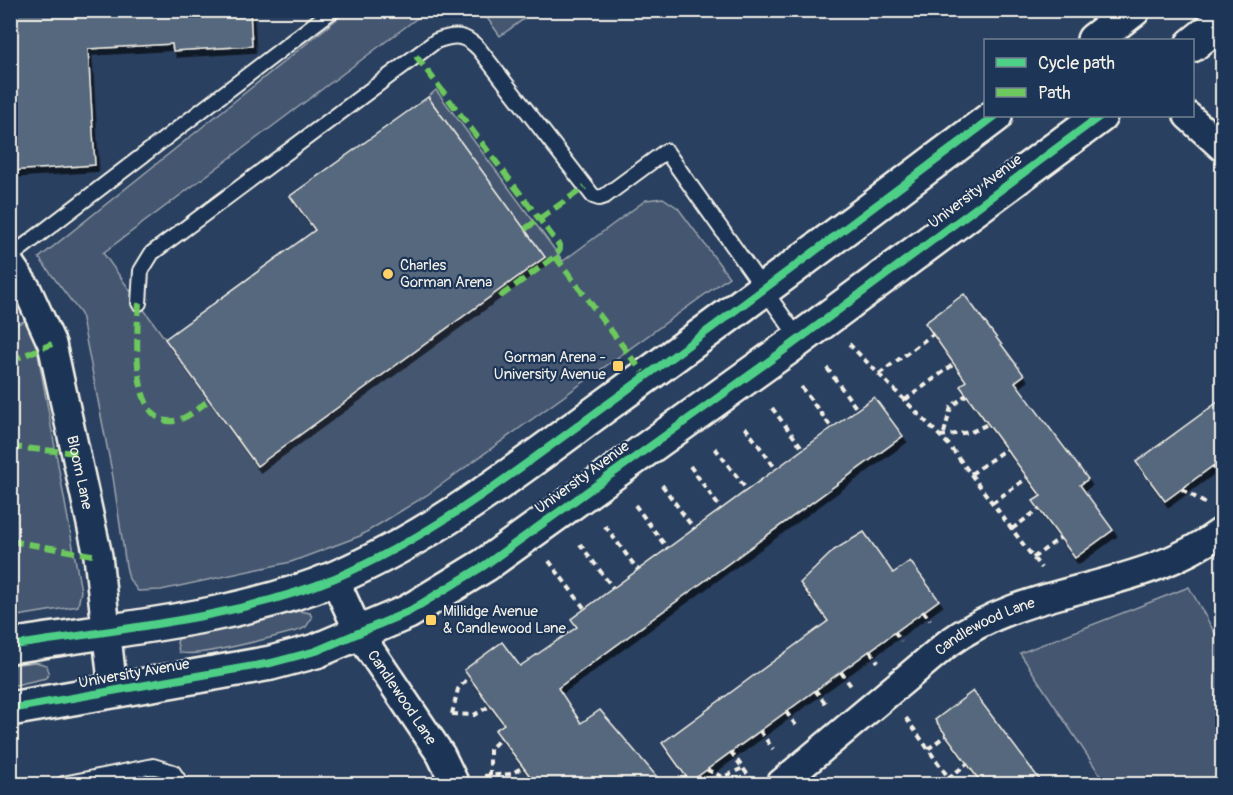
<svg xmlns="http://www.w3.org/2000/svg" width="1233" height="795" font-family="Pangolin,sans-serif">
	<defs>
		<filter id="shadow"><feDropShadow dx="3.5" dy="6" stdDeviation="0" flood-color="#0009"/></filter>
	</defs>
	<rect width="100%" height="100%" fill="#2a4060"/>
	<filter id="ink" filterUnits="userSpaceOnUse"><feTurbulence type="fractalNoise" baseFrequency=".0167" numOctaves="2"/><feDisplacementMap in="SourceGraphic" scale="12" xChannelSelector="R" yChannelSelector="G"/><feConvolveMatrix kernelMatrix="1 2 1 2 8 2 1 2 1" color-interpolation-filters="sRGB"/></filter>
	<g filter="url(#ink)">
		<path fill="#445771" stroke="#9ca4ac" stroke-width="1.5" d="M 428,10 L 103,253 L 257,466 L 545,257 L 428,97 L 436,90 L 563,261 L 646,200 L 663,198 L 678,208 L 729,277 L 427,495 L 360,536 L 291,562 L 161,590 L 138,591 L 129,579 L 126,566 L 113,477 L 81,314 L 39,258 L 347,11 Z
			M 482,11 L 535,11 L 500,36 Z
			M 25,321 L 34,332 L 81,591 L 78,606 L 11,617 L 11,326 Z
			M 1189,587 L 1222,646 L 1222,784 L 1106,784 L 1020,653 Z
			M 299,611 L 310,613 L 312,618 L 306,627 L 300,630 C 281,635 191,660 179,652 L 177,642 L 179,638 Z
			M 35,662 L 47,665 L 49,673 L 46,678 L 11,686 L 11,665 Z"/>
		<path fill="#56677d" stroke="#f4f1e8" stroke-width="1.5" filter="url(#shadow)" d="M 10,10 L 250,10 L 252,46 L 173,51 L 172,44 L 88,49 L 95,165 L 10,171 Z
			M 428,97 L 545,257 L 257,466 L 165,339 L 315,230 L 290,196 Z
			M 964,294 L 1024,375 L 1015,382 L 1088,479 L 1080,485 L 1113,530 L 1075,558 L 1033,501 L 1041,496 L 960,386 L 966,381 L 925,323 Z
			M 874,397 L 903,436 L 558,688 L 581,723 L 600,710 L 663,784 L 536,784 L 495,730 L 504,724 L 464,670 L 502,642 L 520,666 L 577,627 L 571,619 Z
			M 1222,399 L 1222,459 L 1165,501 L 1136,462 Z
			M 864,532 L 893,573 L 910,561 L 939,600 L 690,782 L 662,743 L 828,621 L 800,583 L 834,550 Z
			M 973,691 L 1043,784 L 982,784 L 935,720 Z"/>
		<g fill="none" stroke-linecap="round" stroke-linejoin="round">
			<g stroke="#f4f1e8" stroke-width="18">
				<path id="service" d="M 10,257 L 333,10
					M 139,303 L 141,271 L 152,253 L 436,41 C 455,34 465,34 479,49 L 593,196 L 599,198 L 605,196 L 666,151 L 799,339
					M 63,784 L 153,766 L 173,772 L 181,784"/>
			</g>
			<g stroke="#f4f1e8" stroke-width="32">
				<g id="minor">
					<path d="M 1188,116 L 1222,147"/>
					<path id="s1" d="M 10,264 L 27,289 L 52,344 L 98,556 L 113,690"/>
					<path id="s2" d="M 334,578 L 360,635 L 441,755 L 455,784"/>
					<path id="s3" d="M 780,784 L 947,644 C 1033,581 1136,595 1222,531"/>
				</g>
			</g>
			<g stroke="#f4f1e8" stroke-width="38">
				<path id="secondary" d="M 1094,40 L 1133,10
					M 1192,45 L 1222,21
					M 10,646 C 115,629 237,619 335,578 C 436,535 521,467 609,403 C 739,309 867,212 995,116
					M 10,709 L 271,663 L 316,651 L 408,612 L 485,565 L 790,346 L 1100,116"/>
			</g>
			<path stroke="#f4f1e8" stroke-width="4" stroke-dasharray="6 4.5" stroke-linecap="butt" d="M 849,344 L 949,445 L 1041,568
				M 827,368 L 857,409
				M 879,374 L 933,334
				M 801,387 L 832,428
				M 905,400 L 954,364
				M 772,408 L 803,449
				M 745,427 L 776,469
				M 944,433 L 951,407 L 966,395
				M 940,436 L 971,432 L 988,424
				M 715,448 L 747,490
				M 690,466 L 721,509
				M 1213,466 L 1222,476
				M 971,474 L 1006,449
				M 662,485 L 694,529
				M 1182,489 L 1206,504
				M 992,503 L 1027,478
				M 635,505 L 667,548
				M 605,526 L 638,570
				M 1012,529 L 1039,509
				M 580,544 L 613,588
				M 1033,558 L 1060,538
				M 549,561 L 585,609
				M 923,611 L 930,620
				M 895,632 L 901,641
				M 870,651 L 878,662
				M 841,672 L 851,686
				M 815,690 L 826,704
				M 786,712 L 798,728
				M 452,714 L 474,715 L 490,706
				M 452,714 L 458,689 L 469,677
				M 906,718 L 953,784
				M 760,731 L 773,749
				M 928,749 L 946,735
				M 731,752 L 751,779
				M 707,770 L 723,777 L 743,768
				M 484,776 L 511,774 L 523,767
				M 490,776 L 490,749 L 501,738
				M 948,778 L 967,764"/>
			<use href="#service" stroke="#1d3557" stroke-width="14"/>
			<use href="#minor" stroke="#1d3557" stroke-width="27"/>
			<use href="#secondary" stroke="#1d3557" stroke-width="33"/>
			<path stroke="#6dc95d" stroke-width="6" stroke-dasharray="12 6" stroke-linecap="butt" d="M 416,56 L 559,245 L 560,249 L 553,258 L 502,295 L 499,291
				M 525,229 L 585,187
				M 555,256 L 646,377
				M 139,303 C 137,330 130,417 168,421 C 183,423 198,408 209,400
				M 10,361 L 52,344
				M 10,447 L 77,453
				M 10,541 L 98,556"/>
			<g stroke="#1d3557" stroke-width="11">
				<path id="cycleway" d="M 10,646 C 115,629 237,619 335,578 C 436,535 521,467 609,403 C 739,309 867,212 995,116
					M 10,709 L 271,663 L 316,651 L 408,612 L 485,565 L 790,346 L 1100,116"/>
			</g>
			<use href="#cycleway" stroke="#4dcf88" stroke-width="8"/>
		</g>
	</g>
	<g fill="#ffd166" stroke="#1d3557" stroke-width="2">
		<circle cx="388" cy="274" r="6"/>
		<rect x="612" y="360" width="12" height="12" rx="3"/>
		<rect x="425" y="614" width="12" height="12" rx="3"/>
	</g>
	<g text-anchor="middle" stroke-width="4.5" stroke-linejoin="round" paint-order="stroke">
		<g font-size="15" fill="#f4f1e8" stroke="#1d3557">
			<text transform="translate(975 191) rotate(-37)" y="5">University Avenue</text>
			<text dy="5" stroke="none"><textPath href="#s1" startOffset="222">Bloom Lane</textPath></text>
			<text transform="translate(582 477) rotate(-36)" y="5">University Avenue</text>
			<text dy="5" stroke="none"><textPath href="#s3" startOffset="260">Candlewood Lane</textPath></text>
			<text transform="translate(134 673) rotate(-10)" y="5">University Avenue</text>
			<text dy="5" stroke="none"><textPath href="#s2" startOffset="138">Candlewood Lane</textPath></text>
		</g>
		<g font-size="15" fill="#f4f1e8" stroke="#1d3557" text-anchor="start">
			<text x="400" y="270">Charles<tspan x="400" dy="17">Gorman Arena</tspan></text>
			<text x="606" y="362" text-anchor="end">Gorman Arena -<tspan x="606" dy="17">University Avenue</tspan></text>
			<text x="443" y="616">Millidge Avenue<tspan x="443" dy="17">&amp; Candlewood Lane</tspan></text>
		</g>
	</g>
	<rect width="1233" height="795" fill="none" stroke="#1d3557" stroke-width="36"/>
	<rect x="18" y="18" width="1197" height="759" fill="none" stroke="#f4f1e8" stroke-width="2" filter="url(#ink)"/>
	<rect x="984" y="39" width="210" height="78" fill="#1d3557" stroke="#738091" stroke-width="1.5"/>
	<rect x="996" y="58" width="30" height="9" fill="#4dcf88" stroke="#738091" stroke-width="1.5"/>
	<text x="1038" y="69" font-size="18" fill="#f4f1e8">Cycle path</text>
	<rect x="996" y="88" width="30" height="9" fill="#6dc95d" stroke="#738091" stroke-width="1.5"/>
	<text x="1038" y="99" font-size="18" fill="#f4f1e8">Path</text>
</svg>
